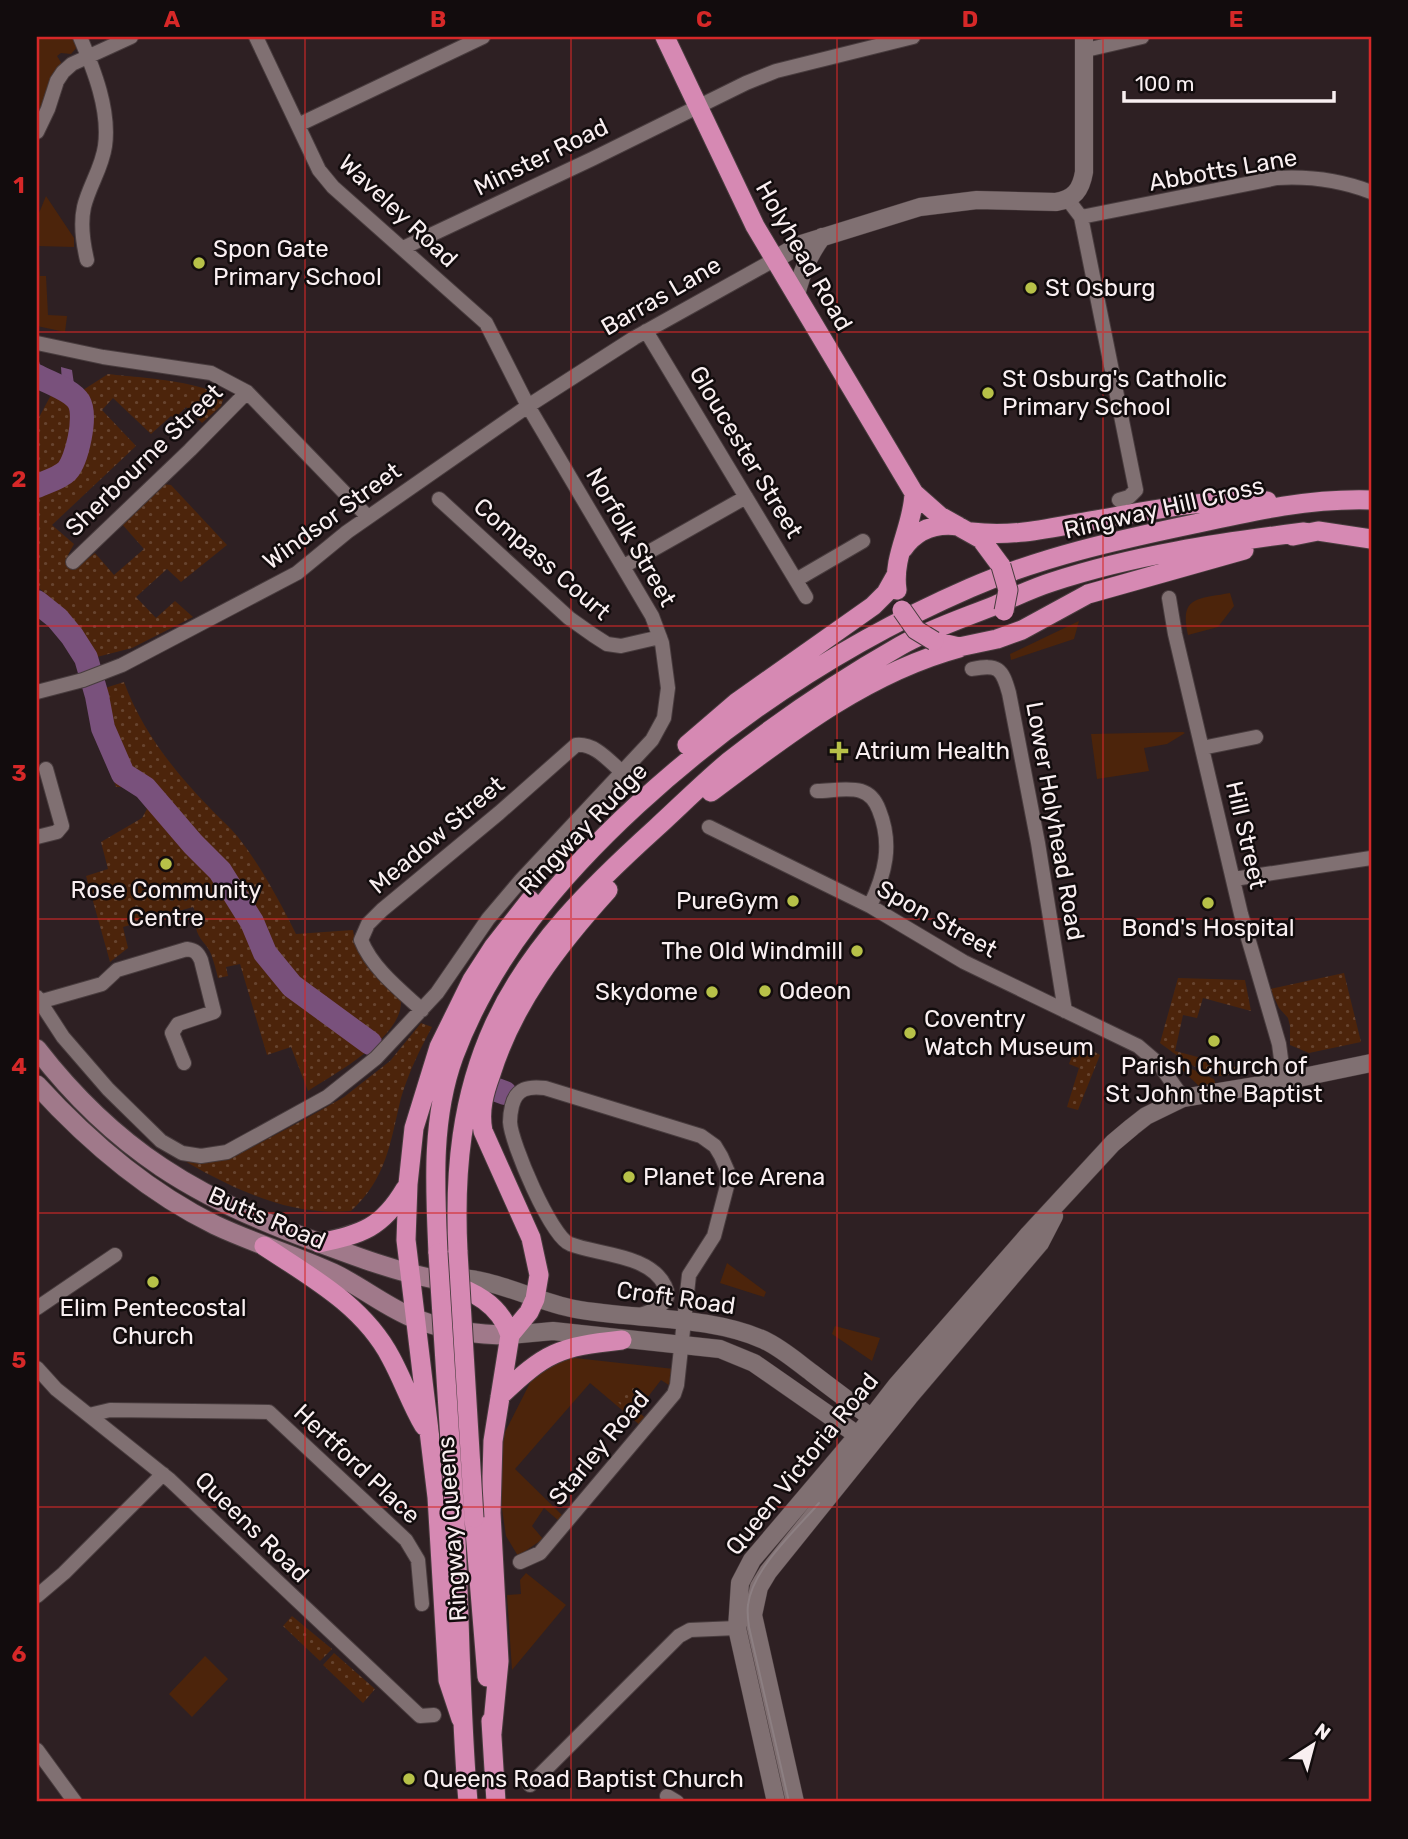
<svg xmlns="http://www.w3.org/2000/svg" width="1408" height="1839" font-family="Rubik,sans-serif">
	<defs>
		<pattern id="park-dots" width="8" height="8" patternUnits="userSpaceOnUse" patternTransform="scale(1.75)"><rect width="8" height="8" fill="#4c240b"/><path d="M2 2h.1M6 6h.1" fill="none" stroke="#67442f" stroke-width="1.8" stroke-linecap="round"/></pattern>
	</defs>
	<rect width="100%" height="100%" fill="#2e2023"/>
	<path fill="#4c240b" d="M 37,37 L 75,37 L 78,46 L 71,54 L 61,53 L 57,56 L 62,64 L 42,107 L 37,109 Z
		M 46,196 L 74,238 L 74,247 L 38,246 L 40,276 L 46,276 L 48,315 L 67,316 L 65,332 L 37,326 L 37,218 Z
		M 1230,593 L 1234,606 L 1218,627 L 1188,635 C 1179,596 1198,599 1230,593 Z
		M 1079,621 L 1074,639 L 1011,660 L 1010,654 Z
		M 1183,732 L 1185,733 L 1167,744 L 1144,748 L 1149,771 L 1097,779 L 1091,734 Z
		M 1183,1065 L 1214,1079 L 1217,1089 L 1199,1086 L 1179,1067 Z
		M 727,1263 L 766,1292 L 764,1297 L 720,1283 Z
		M 835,1326 L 880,1338 L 872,1361 L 832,1334 Z
		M 566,1357 L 674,1369 L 672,1387 L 661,1380 L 637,1411 L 647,1419 L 641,1426 L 590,1383 L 515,1469 L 564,1517 L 560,1522 L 544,1508 L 532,1526 L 543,1539 L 518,1556 L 506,1536 L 499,1489 L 503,1436 L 534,1375 Z
		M 526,1573 L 566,1605 L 512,1670 L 507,1595 L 521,1594 L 520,1580 Z
		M 205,1656 L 228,1679 L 192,1717 L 169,1694 Z"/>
	<path fill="url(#park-dots)" d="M 108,374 C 131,377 213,381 223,400 L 221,406 L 202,423 L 186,407 L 175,418 L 171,416 L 151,434 L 113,398 L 102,410 L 136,446 L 52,525 L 74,544 L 68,555 L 80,565 L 95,553 L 114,575 L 144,549 L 121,523 L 163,484 L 171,485 L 227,545 L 181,582 L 167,569 L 136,597 L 156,618 L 175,601 L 193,617 L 132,648 L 93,658 L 68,616 L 37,586 L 37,421 L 51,395 L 70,386 L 80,392 Z
		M 124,682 C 141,729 173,770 208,806 C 218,817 229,826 238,837 C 262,868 279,900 296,934 L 353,930 C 357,960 379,980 401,1001 C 403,1037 334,1074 308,1091 L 291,1047 L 267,1055 L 240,964 L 226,967 L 228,976 L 218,978 C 216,970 214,962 211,954 C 207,944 198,939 196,928 L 203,926 L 198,911 L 195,911 L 193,907 L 123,927 L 128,948 L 110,962 L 86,876 L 108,869 L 101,842 L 142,818 L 147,809 C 141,793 134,786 116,787 L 86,694 Z
		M 1344,973 L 1361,1042 L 1309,1053 L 1290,1045 L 1290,1026 L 1288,1018 L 1279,1008 L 1270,989 Z
		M 1178,978 L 1245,980 L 1251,1011 L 1203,998 L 1197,1018 L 1183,1015 L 1175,1051 L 1243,1069 C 1236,1072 1229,1076 1221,1076 C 1202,1075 1175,1054 1160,1043 Z
		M 421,1023 L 432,1027 C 420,1049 408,1074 401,1098 C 390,1143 387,1178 351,1211 C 288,1217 229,1187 176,1156 L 201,1162 L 230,1159 L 307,1118 L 344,1097 L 390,1061 Z
		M 1077,1042 L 1100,1055 L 1078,1110 L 1067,1107 L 1079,1068 L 1069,1064 Z
		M 635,1383 L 645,1387 L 626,1409 L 614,1399 L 626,1385 Z
		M 292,1616 L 332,1649 L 320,1661 L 283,1626 Z
		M 334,1653 L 375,1689 L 363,1703 L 323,1665 Z"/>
	<path fill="#79517c" d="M 37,343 C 39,369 39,370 62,383 L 61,367 L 72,370 L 75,391 C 85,398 88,405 87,417 L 76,418 L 73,402 L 37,381 Z"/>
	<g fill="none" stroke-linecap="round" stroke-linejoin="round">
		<path stroke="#79517c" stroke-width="24" d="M 37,376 C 49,383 72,390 79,402 C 87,416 77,460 67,471 C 60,478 46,482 37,486
			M 37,602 L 57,618 L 72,636 L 86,658 L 97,696 L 103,728 L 123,774 L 145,788 L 193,844 L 220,871 L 252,922 L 265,953 L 292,986 L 370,1043
			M 497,1090 L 505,1093"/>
		<g stroke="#483c3e" stroke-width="16">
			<path id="minor" d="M 80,37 C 94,70 110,110 105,146 C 102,168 89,186 84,207 C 80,225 83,243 87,260
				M 1086,50 L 1142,37
				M 298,125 L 483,37
				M 37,132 L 48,109 L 57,81 L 63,72 L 72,64 L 131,37
				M 1068,200 L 1081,217 L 1136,490 L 1129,497 L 1119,500
				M 1081,217 L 1277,178 C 1311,176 1340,180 1371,192
				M 403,248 L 592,159 L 746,83 L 776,71 L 913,37
				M 646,331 L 806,597
				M 37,343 L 103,357 L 211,373 L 247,392 L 368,517
				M 439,499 L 569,618 L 593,635 L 607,644 L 621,646 L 660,637
				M 73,562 L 190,450 L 247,392
				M 624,566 L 746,497
				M 796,580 L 863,541
				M 1169,598 L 1175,634 L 1241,914 L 1279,1044 L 1284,1081
				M 972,669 C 998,664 1002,668 1009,693 L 1038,843 L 1065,1011
				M 37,692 L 83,680 L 122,665 L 297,573 L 347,532 L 528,406 L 634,338 L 774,260
				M 1202,748 L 1256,737
				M 817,791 C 830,791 848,787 861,791 C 871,794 876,802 879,810 C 893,845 885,874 870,906
				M 709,827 L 870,906 L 964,962 L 1138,1046 L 1159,1064 L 1183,1098
				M 37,837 L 57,832 L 62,826 L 46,769
				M 1234,879 L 1371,858
				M 37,997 L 63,1037 L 108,1089 L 161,1141 L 182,1153 L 201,1156 L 227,1152 L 327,1097 L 376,1058 L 437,993 L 488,919 L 521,880 L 652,740 L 664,718 L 668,688 L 662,643 L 652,616 L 528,406 L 486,323 L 333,187 L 319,170 L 256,37
				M 39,1002 L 102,984 L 117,970 L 187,949 C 195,950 198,953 201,960 L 214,1012 L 178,1024 L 172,1033 L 184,1063
				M 422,1010 C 400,990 372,968 361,940 L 368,924 L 382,910 L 499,813 L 576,745 C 595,743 609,761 623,773
				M 37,1308 L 115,1255
				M 37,1368 L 56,1389 L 170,1480 L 420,1716 L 434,1715
				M 89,1415 L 110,1410 L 269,1412 L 406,1540 L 418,1560 L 422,1604
				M 520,1562 L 540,1553 L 674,1394 L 677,1385 L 689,1275 L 714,1236 L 727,1186 L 728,1172 L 721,1156 L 715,1146 L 701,1136 L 545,1088 C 529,1086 516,1088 512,1106 C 511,1110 510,1117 510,1122 C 511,1143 551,1237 570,1244 C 597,1255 650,1254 665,1286 C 674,1304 652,1311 638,1316
				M 37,1596 L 64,1573 L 163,1474
				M 37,1750 L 75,1802
				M 530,1785 L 679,1636 L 690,1630 L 737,1628
				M 667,1796 L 677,1802"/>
		</g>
		<g stroke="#483c3e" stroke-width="19">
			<path id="tertiary" d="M 774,260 L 801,244 L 920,207 L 977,200 L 1056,202 C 1074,199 1081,190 1084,172 L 1084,37
				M 796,295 C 802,272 808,256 822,237
				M 446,1278 C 491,1275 532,1301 575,1309 C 634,1320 709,1315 764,1340 C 781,1348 796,1361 812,1373 C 834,1390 857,1407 880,1424
				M 510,1335 L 553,1331 L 720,1349 L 754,1363 L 866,1441
				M 776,1802 L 737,1628 L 740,1583 L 752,1560 L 858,1435 L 896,1386 L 1029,1234 L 1113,1143 L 1132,1127 L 1146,1116 L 1183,1098 L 1284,1081 L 1371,1063
				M 795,1802 L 753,1615 L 759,1587 L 768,1572 L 909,1397 L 1040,1243 L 1054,1216"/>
		</g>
		<g stroke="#483c3e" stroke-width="21">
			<path id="secondary" d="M 37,1049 C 115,1150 198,1199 317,1242 C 355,1256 394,1271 434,1279
				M 37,1085 C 89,1142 146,1191 215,1225 C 253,1243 294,1255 333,1273 C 361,1286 387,1308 416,1319 C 445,1330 479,1335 510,1335"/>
		</g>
		<g stroke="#483c3e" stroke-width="21">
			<path id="trunk" d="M 665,37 L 755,226 L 914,493 L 940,516 L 981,539 L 1001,566
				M 971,532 C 1012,537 1044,529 1084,522 C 1144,512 1205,498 1267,501
				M 1293,536 L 1318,531 L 1371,539
				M 903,549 C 916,530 935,523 958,526
				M 897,590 C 892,556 913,527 914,493
				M 934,641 L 959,647 L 997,639 L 1022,630 L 1088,594 L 1244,550
				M 687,745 L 737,702 L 873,606 L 886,593 L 895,577
				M 711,792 C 787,735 866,673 959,648
				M 319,1243 C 362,1234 382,1228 405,1189
				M 264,1246 C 311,1277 364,1306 391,1358 C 403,1380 411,1404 424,1426
				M 458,1252 C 454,1173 461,1097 494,1025 C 530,946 593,885 656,828 C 680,806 703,783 728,762 C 781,720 842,679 900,646 C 930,629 964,618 996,605 C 1014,597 1033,588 1052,582 C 1134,555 1218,543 1304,532
				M 438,1253 C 435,1187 431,1119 454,1056 C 491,957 560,876 637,805 C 736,714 846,642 970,588 C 1041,557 1118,540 1194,524 C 1253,511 1311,498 1371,500
				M 445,1282 C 473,1291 500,1304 510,1335
				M 500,1396 C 546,1352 558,1347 622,1340
				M 474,1518 L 487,1677
				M 455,1519 C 460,1613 460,1708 468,1802
				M 461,1719 L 448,1680 L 437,1497 L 406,1240 L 408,1184 L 414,1128 L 439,1047 L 472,980 L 494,946 L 530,900
				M 491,1721 L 496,1802
				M 492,1733 L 499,1661 L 491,1513 L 493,1441 L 510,1335 L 529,1312 L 535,1299 L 539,1275 L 531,1238 L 483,1131 C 479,1111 484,1093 491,1074 C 513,1003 559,944 608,890"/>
		</g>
		<use href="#minor" stroke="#807072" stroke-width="14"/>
		<use href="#tertiary" stroke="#807072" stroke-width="18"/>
		<use href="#secondary" stroke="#a0798a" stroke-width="19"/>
		<use href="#trunk" stroke="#d689b3" stroke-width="19"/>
		<path stroke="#8c7f82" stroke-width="2" d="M 789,1802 L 749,1627 C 748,1620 747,1612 748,1605 C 752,1569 796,1530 819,1503"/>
		<g stroke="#483c3e" stroke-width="21" stroke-linecap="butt">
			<path id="trunk-bridge" d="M 1001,566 L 1008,590 L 1004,611
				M 902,610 L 916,630 L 934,641
				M 458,1252 L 474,1518
				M 438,1253 L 455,1519"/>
		</g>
		<use href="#trunk-bridge" stroke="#d689b3" stroke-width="19"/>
	</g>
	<path fill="none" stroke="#d62828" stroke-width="2" stroke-opacity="0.55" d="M 305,37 L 305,1802M 571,37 L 571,1802M 837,37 L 837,1802M 1103,37 L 1103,1802M 37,332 L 1371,332M 37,626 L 1371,626M 37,919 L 1371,919M 37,1213 L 1371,1213M 37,1507 L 1371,1507"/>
	<g fill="#b7c148" stroke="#120c0d" stroke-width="2.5">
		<circle cx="199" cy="263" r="7"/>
		<circle cx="1031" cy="288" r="7"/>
		<circle cx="988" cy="393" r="7"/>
		<path d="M835.5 740.5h7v7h7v7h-7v7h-7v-7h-7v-7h7z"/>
		<circle cx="166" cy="864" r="7"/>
		<circle cx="793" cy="901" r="7"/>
		<circle cx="1208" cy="903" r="7"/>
		<circle cx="857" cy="951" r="7"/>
		<circle cx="765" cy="991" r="7"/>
		<circle cx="712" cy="992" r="7"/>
		<circle cx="910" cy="1033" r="7"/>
		<circle cx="1214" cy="1041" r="7"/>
		<circle cx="629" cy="1177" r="7"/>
		<circle cx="153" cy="1282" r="7"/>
		<circle cx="409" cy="1779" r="7"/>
	</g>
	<g text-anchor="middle" stroke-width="5" stroke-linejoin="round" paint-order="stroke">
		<g font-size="24" fill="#f9eff1" stroke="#120c0d">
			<text transform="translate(541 157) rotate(-26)" y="8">Minster Road</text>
			<text transform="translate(1223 170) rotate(-10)" y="8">Abbotts Lane</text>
			<text transform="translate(398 211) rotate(43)" y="8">Waveley Road</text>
			<text transform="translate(804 256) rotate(60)" y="8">Holyhead Road</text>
			<text transform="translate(661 296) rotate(-30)" y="8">Barras Lane</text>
			<text transform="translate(746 452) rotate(59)" y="8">Gloucester Street</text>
			<text transform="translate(144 460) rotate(-44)" y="8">Sherbourne Street</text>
			<text transform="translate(1164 508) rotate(-13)" y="8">Ringway Hill Cross</text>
			<text transform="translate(332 516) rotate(-36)" y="8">Windsor Street</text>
			<text transform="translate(631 537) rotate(60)" y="8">Norfolk Street</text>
			<text transform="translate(542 559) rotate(41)" y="8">Compass Court</text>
			<text transform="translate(1055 821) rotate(80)" y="8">Lower Holyhead Road</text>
			<text transform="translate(583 829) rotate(-46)" y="8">Ringway Rudge</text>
			<text transform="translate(437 835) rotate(-40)" y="8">Meadow Street</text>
			<text transform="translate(1246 835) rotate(77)" y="8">Hill Street</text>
			<text transform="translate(937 919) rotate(29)" y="8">Spon Street</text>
			<text transform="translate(267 1218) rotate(23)" y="8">Butts Road</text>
			<text transform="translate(676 1298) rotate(8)" y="8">Croft Road</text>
			<text transform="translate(599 1448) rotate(-50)" y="8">Starley Road</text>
			<text transform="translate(357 1464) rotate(43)" y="8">Hertford Place</text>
			<text transform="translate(802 1464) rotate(-51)" y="8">Queen Victoria Road</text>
			<text transform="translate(252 1527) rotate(44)" y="8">Queens Road</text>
			<text transform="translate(452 1529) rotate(-94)" y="8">Ringway Queens</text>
		</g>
		<g font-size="24" fill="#f9eff1" stroke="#120c0d" text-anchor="start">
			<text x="213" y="257">Spon Gate<tspan x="213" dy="28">Primary School</tspan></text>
			<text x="1045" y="296">St Osburg</text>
			<text x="1002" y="387">St Osburg's Catholic<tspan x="1002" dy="28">Primary School</tspan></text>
			<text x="855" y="759">Atrium Health</text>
			<text x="166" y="898" text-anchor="middle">Rose Community<tspan x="166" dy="28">Centre</tspan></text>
			<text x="779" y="909" text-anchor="end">PureGym</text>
			<text x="1208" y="936" text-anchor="middle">Bond's Hospital</text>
			<text x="843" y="959" text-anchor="end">The Old Windmill</text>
			<text x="779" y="999">Odeon</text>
			<text x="698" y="1000" text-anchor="end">Skydome</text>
			<text x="924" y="1027">Coventry<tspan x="924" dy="28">Watch Museum</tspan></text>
			<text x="1214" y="1074" text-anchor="middle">Parish Church of<tspan x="1214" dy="28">St John the Baptist</tspan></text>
			<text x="643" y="1185">Planet Ice Arena</text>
			<text x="153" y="1316" text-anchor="middle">Elim Pentecostal<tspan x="153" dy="28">Church</tspan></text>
			<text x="423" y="1787">Queens Road Baptist Church</text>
		</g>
	</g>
	<rect width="1408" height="1839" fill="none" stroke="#120c0d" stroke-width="77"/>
	<g transform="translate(1313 1745) rotate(36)" stroke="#120c0d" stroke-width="5" paint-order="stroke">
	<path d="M0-5L12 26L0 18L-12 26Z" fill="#f9eff1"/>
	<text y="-10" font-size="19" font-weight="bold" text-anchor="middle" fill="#f9eff1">N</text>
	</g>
	<path d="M1124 91v10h210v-10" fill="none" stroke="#f9eff1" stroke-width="3.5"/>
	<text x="1135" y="91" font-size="21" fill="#f9eff1" stroke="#120c0d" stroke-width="5" paint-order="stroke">100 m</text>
	<rect x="38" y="38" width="1332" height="1762" fill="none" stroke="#d62828" stroke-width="2.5"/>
	<g font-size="23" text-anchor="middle" font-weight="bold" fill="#d62828">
		<text x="172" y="27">A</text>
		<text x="438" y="27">B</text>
		<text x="704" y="27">C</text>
		<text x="970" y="27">D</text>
		<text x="1236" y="27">E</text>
		<text x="19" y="193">1</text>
		<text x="19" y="487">2</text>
		<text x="19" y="781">3</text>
		<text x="19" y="1074">4</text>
		<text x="19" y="1368">5</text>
		<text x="19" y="1662">6</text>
	</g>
</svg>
